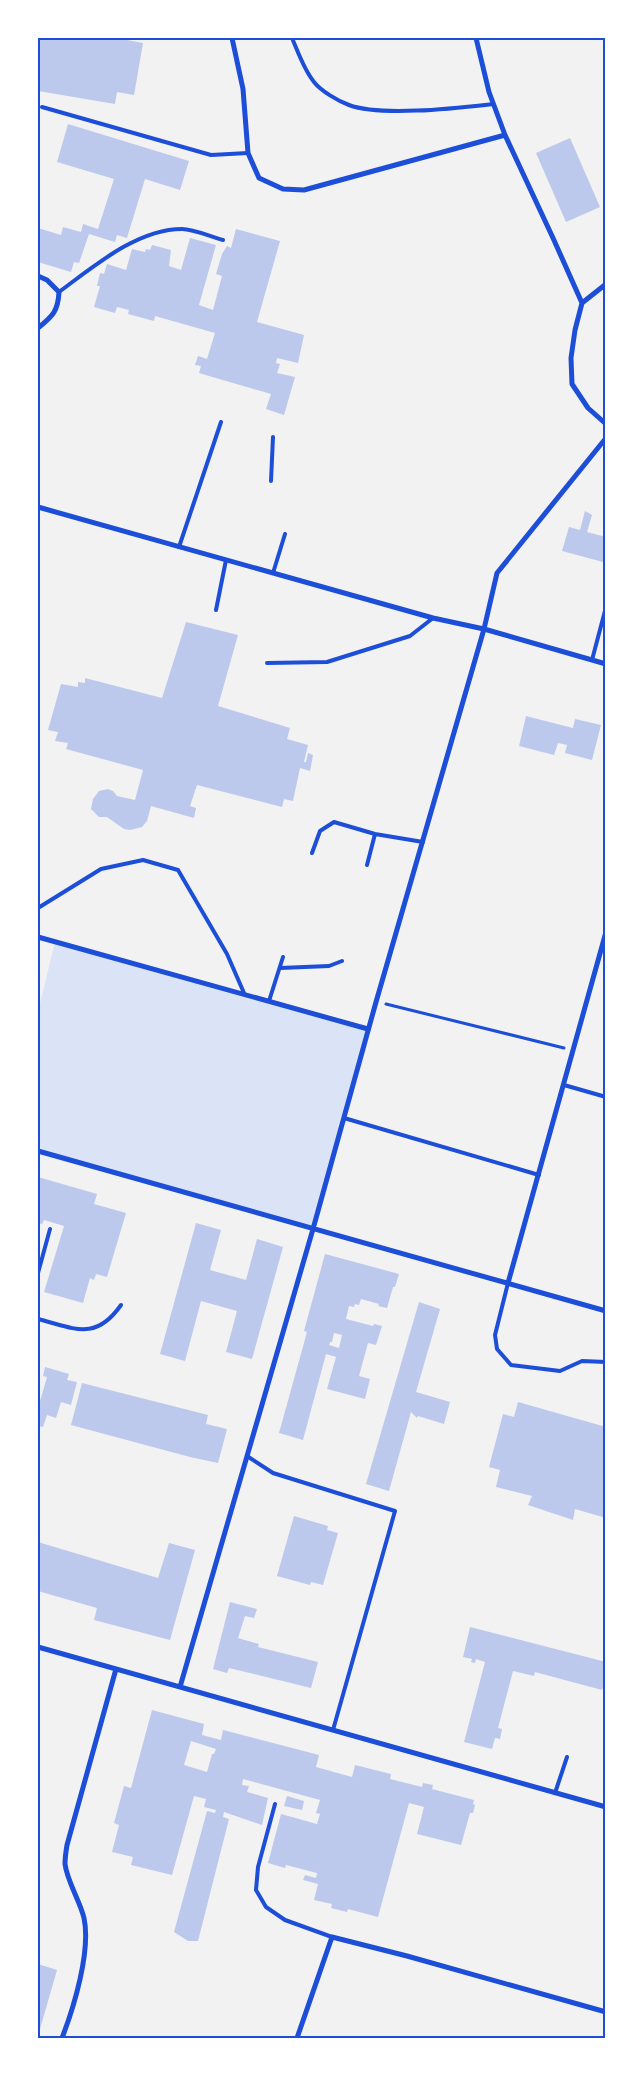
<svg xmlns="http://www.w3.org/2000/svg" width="643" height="2076" font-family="Rubik,sans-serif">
	<rect width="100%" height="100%" fill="#f2f2f2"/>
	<path fill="#dbe4f7" d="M 55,942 L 368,1029 L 313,1229 L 38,1151 L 38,1011 Z"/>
	<path fill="#bdc9ec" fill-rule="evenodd" d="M 38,38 L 127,38 L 127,40 L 143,43 L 134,95 L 117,92 L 115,104 L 38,91 Z
		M 68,124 L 189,161 L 180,190 L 145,179 L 127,238 L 117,235 L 115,242 L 89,234 L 79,263 L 74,262 L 71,272 L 38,262 L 38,228 L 61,235 L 63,227 L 81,232 L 83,224 L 98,229 L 114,179 L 57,162 Z
		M 570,138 L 600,207 L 566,222 L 536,153 Z
		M 236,229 L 280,241 L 257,322 L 304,335 L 298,363 L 277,358 L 276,363 L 280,364 L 277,373 L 295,377 L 284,415 L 266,409 L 271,394 L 199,373 L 201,366 L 195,365 L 198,356 L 207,359 L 215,333 L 155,316 L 154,321 L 128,314 L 129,310 L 117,307 L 115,313 L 94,307 L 100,286 L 97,286 L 100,273 L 104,274 L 107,264 L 126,270 L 132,249 L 145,252 L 146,249 L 150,250 L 152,245 L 171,250 L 169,266 L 181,270 L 190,238 L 216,245 L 199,305 L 213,310 L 222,276 L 216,274 L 222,254 L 227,246 L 231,248 Z
		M 585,511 L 592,515 L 587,532 L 606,537 L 603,562 L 562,551 L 569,527 L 580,530 Z
		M 186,622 L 238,635 L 218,706 L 290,728 L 287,739 L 308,745 L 304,762 L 306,762 L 308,753 L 313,755 L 310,771 L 300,768 L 293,801 L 284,799 L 282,807 L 197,785 L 190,806 L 196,808 L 194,818 L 151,806 L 147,821 L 142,827 L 130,830 L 124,829 L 107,817 L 99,817 L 91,809 L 93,799 L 99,791 L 108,789 L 113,791 L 117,796 L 135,800 L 143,770 L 66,749 L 68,743 L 55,741 L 58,732 L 48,730 L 61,684 L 78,687 L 78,682 L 85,683 L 85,678 L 162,698 Z
		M 526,716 L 573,728 L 575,719 L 601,725 L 592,760 L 565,753 L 567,745 L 558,743 L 554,755 L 519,746 Z
		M 38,1177 L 97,1194 L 94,1204 L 126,1213 L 107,1277 L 96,1274 L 94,1280 L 90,1278 L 83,1303 L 44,1292 L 64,1226 L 44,1220 L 42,1224 L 38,1223 Z
		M 196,1223 L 221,1230 L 210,1270 L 246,1280 L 257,1239 L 283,1247 L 252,1359 L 226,1352 L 237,1311 L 201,1301 L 185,1361 L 160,1354 Z
		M 325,1254 L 399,1274 L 395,1287 L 393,1287 L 387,1308 L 378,1306 L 379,1304 L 361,1299 L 359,1305 L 355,1304 L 354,1307 L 349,1306 L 346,1319 L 373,1326 L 374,1324 L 382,1326 L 376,1345 L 368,1343 L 359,1376 L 370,1379 L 365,1399 L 327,1389 L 336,1357 L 326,1354 L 303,1440 L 279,1433 L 307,1332 L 304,1331 ZM 334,1333 L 342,1335 L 339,1348 L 329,1345 L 330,1342 L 332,1342 Z
		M 419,1302 L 440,1309 L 416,1392 L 450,1402 L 444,1424 L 418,1416 L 417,1418 L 411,1412 L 389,1491 L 366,1484 Z
		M 45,1367 L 69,1374 L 67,1380 L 77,1382 L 71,1405 L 61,1402 L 56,1418 L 47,1415 L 43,1427 L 38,1426 L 38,1408 L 47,1377 L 43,1376 Z
		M 82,1383 L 208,1415 L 206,1424 L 227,1429 L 218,1463 L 190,1457 L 71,1425 Z
		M 518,1402 L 606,1427 L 606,1518 L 575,1509 L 573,1520 L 528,1505 L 532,1496 L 496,1487 L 500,1470 L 489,1467 L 503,1414 L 514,1417 Z
		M 294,1516 L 328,1526 L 327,1530 L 338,1533 L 323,1585 L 311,1582 L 310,1585 L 277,1576 Z
		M 38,1542 L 158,1578 L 169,1543 L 195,1550 L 170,1640 L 94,1620 L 97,1608 L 38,1591 Z
		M 230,1602 L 257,1609 L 254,1618 L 245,1616 L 238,1638 L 259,1644 L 258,1647 L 318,1662 L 311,1688 L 229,1668 L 227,1673 L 213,1669 Z
		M 470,1627 L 606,1662 L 606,1678 L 602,1690 L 535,1672 L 534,1676 L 513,1671 L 498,1728 L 502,1729 L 500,1739 L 495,1738 L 492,1749 L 464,1742 L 485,1662 L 476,1659 L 475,1663 L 471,1662 L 472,1659 L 463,1657 Z
		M 152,1710 L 204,1724 L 202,1735 L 221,1740 L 223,1730 L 319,1755 L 316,1767 L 352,1777 L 355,1765 L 391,1774 L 390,1779 L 422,1787 L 423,1783 L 433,1785 L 432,1789 L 474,1800 L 473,1804 L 475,1805 L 473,1813 L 470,1813 L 461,1845 L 417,1834 L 424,1807 L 409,1803 L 378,1917 L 348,1909 L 347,1912 L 331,1908 L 332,1904 L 314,1900 L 318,1884 L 303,1880 L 305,1875 L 316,1878 L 317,1873 L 286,1865 L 285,1868 L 268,1863 L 281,1814 L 317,1824 L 320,1814 L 316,1813 L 320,1800 L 243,1779 L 242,1785 L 249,1786 L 247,1792 L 268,1798 L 262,1825 L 224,1812 L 223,1817 L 229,1819 L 198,1941 L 188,1941 L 174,1932 L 207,1811 L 215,1813 L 216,1810 L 204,1807 L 206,1799 L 194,1796 L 172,1875 L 131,1865 L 133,1857 L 112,1852 L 119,1825 L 114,1823 L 124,1786 L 131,1788 ZM 191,1741 L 216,1749 L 214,1754 L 212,1754 L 207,1772 L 184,1765 Z
		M 287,1796 L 304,1801 L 302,1810 L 284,1806 Z
		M 38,1964 L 57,1970 L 38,2036 Z"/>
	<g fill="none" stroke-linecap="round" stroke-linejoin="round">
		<path stroke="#1d4ed8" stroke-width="3" d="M 386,1004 L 564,1048"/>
		<path stroke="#1d4ed8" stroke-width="4" d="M 292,38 C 298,52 304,70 314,82 C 321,91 338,101 349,105 C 381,117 457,108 493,104
			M 42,107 L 211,155 L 248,153
			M 59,292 C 93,267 137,229 182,229 C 194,229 211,237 223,240
			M 271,481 L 273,437
			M 179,547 L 221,422
			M 273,573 L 285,534
			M 216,610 L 226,560
			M 592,660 L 606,607
			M 267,663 L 327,662 L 410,636 L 433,618
			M 312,853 L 320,831 L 334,822 L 375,834 L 423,842
			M 367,865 L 375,834
			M 38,908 L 101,869 L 143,860 L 178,870 L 227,954 L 244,993
			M 280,968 L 329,966 L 342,961
			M 269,1001 L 283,957
			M 564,1085 L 606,1097
			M 344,1118 L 539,1175
			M 38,1273 L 50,1229
			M 508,1283 L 495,1335 L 497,1349 L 511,1365 L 560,1371 L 582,1361 L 606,1362
			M 38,1319 C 74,1328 95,1342 121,1305
			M 247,1456 L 273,1473 L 395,1511 L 333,1730
			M 555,1793 L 567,1757
			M 275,1804 L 258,1867 L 256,1890 L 266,1907 L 285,1920 L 332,1937"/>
		<path stroke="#1d4ed8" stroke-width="5" d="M 232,38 L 243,89 L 248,153 L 259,178 L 283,189 L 304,190 L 505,135
			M 476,38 L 489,92 L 505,135 L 553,238 L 582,303 L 575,330 L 571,358 L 572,384 L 588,408 L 606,424
			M 38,276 L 47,280 L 59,292 C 58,311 53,316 38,328
			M 582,303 L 606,284
			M 38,507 L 433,618 L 484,629 L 606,664
			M 38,937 L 368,1029
			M 38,1151 L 606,1311
			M 508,1283 L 606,932
			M 38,1647 L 606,1807
			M 180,1687 L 313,1229 L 376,1002 L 484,629 L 497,573 L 606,438
			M 62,2038 C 74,2007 91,1951 84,1918 C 80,1901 67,1881 65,1864 C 65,1858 66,1851 67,1845 L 116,1669
			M 297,2038 L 332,1937 L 407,1956 L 606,2012"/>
	</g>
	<rect width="643" height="2076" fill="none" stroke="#ffffff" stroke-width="78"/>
	<rect x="39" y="39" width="565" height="1998" fill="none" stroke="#1d4ed8" stroke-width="2"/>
</svg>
